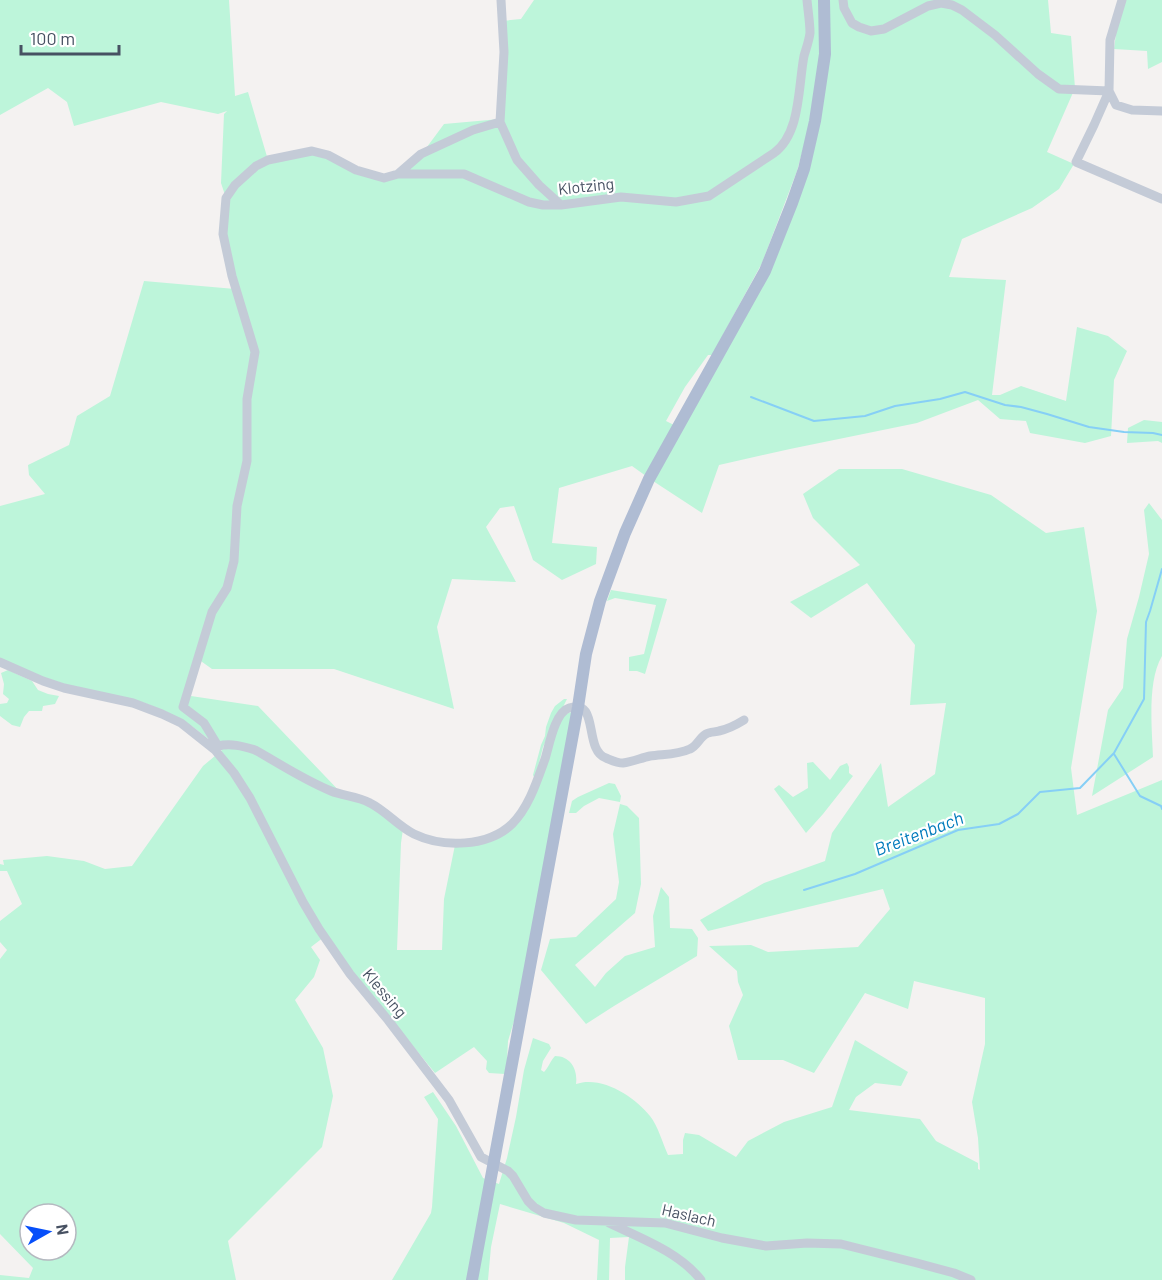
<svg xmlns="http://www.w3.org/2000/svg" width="1162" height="1280" font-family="Barlow,sans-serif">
	<rect width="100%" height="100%" fill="#f4f2f1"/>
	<path fill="#bdf5da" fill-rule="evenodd" d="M 0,0 L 229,0 L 235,96 L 248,92 L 268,160 L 312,152 L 384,178 L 398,174 L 424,151 L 444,124 L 500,119 L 502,21 L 521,19 L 534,0 L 821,0 L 821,48 L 810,123 L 797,171 L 762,263 L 712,355 L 708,355 L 685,387 L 666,421 L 674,425 L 646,476 L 632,466 L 559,488 L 552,543 L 597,547 L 596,564 L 562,580 L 533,560 L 514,506 L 500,508 L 486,527 L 516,582 L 452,579 L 437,627 L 454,709 L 334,669 L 212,669 L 198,659 L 180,706 L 202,724 L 211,741 L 193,727 L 167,712 L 145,703 L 74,686 L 56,685 L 0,658 L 0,506 L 45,494 L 29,475 L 28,465 L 69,445 L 77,416 L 110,396 L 144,281 L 235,289 L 223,234 L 226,198 L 221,183 L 224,114 L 227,111 L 218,114 L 161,102 L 74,126 L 67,102 L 48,88 L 0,115 Z
		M 830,0 L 1048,0 L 1051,33 L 1071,36 L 1075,88 L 1047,152 L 1074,164 L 1059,189 L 1032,208 L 962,239 L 949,277 L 1006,280 L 992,395 L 1000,395 L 1021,386 L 1066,401 L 1077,327 L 1108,336 L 1127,351 L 1114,380 L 1111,436 L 1085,443 L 1030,433 L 1026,421 L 1000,419 L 978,400 L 917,423 L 790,449 L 719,465 L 702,513 L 653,481 L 803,187 Z
		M 1124,0 L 1162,0 L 1162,62 L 1148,69 L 1147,51 L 1114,49 L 1118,18 Z
		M 1144,420 L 1162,422 L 1162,443 L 1158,441 L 1127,443 L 1128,428 Z
		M 839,469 L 902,469 L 991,495 L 1046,533 L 1084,527 L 1097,611 L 1071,768 L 1077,815 L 1162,780 L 1162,1280 L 625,1280 L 625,1267 L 629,1237 L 610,1238 L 609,1280 L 597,1280 L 599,1240 L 564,1223 L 500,1204 L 491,1247 L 488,1280 L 392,1280 L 431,1213 L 432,1207 L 438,1119 L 424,1097 L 433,1092 L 456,1126 L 483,1178 L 499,1184 L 507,1158 L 516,1117 L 524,1070 L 533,1038 L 549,1044 L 551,1048 L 543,1061 L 541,1070 L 544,1072 C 549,1067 550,1061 555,1056 C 571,1056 578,1070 576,1084 C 602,1075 635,1097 650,1116 C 658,1126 663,1144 668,1155 L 683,1154 L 683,1140 L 685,1133 L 699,1135 L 736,1157 L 748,1141 L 784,1122 L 832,1107 L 855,1040 L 908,1072 L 901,1086 L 875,1083 L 856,1097 L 849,1110 L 920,1119 L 936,1141 L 978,1163 L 978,1169 L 980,1170 L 978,1138 L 972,1102 L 985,1044 L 985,998 L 914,981 L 908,1009 L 865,993 L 814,1073 L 783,1060 L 738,1060 L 729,1026 L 743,995 L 738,982 L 737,971 L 709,946 L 751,945 L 768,952 L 858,947 L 890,909 L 883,889 L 708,931 L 700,920 L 764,883 L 825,861 L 832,833 L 881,763 L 888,807 L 935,774 L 946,703 L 910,705 L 915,645 L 867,583 L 811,618 L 790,602 L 860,565 L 813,518 L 803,494 Z
		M 1149,503 L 1162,520 L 1162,656 C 1147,681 1152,729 1153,757 L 1092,796 L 1108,710 L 1123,688 L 1127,639 L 1139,597 L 1149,554 L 1144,510 Z
		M 611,590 L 667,599 L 645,674 L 637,671 L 629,671 L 629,657 L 644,654 L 656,605 L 615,598 L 607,601 Z
		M 8,670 L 32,681 L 38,690 L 48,694 L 59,696 L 55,704 L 43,706 L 42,711 L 29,711 L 24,717 L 20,727 L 12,725 L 0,716 L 0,704 L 7,703 L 9,699 L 3,694 L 4,684 L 1,673 Z
		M 191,696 L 258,706 L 345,797 L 374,804 L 403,829 L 401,843 L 397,950 L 442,950 L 444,899 L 455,845 L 495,836 L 520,815 L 558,716 L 572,712 L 515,1018 L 508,1041 L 507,1061 L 505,1074 L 489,1073 L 486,1069 L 487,1061 L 474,1047 L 435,1073 L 324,937 L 311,947 L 320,960 L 314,977 L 295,1000 L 323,1048 L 333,1096 L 322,1147 L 228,1241 L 236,1280 L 0,1280 L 0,1275 L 29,1278 L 33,1268 L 0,1234 L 0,959 L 7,950 L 0,942 L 0,921 L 22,904 L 7,871 L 0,871 L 0,864 L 4,865 L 3,860 L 47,856 L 84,861 L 105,869 L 132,866 L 203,766 L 222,750 L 206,723 L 186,706 ZM 30,1214 L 66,1214 L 66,1250 L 30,1250 Z
		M 564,699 L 567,699 L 543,747 L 535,779 L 533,775 L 541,745 L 545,736 L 546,727 L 551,713 L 555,706 Z
		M 813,762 L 830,780 L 840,766 L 847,763 L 849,767 L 849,773 L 853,776 L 823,814 L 806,833 L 774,789 L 779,785 L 793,797 L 808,788 L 807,763 Z
		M 609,783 L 615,784 L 621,796 L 620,802 L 599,798 L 584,806 L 576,813 L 569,813 L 572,801 L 578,797 Z
		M 620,804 L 627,806 L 639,818 L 641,884 L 635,913 L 575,965 L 595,987 L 606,973 L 625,956 L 655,947 L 653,916 L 661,887 L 669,897 L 670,928 L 692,929 L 698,938 L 697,956 L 614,1006 L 586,1024 L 541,970 L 550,939 L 576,937 L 616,899 L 619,882 L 613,834 Z"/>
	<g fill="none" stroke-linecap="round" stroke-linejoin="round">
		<path stroke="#86cff6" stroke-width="2" d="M 751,397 L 814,421 L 865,416 L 895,406 L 940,399 L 965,392 L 1005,405 L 1021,407 L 1047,414 L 1089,427 L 1124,432 L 1153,433 L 1162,435
			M 1114,754 L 1140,796 L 1161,806 L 1162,809
			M 804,890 L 855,874 L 958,830 L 999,824 L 1018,814 L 1040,792 L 1080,788 L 1114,753 L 1144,699 L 1146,622 L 1150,611 L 1162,569"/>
		<path stroke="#c4cbd7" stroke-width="9" d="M 501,0 L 504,52 L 500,122 L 473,130 L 421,154 L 398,174 L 464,174 L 529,202 L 543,205 L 561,205 L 621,197 L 676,202 L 709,196 L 774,153 C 801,133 798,87 804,56 C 806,49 809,41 810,33 C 810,23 808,11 807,0
			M 843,0 L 844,8 L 852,23 L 859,27 L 871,31 L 884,29 L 928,6 L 941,3 L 952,5 L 962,10 L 995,35 L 1038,74 L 1059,89 L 1109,91
			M 1122,0 L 1110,40 L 1109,91 L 1094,125 L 1076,162 L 1162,199
			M 1109,91 L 1116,105 L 1132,110 L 1162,111
			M 500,122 L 517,160 L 539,185 L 561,205
			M 0,662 L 43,681 L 64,688 L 133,703 L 162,714 L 181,723 L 215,750 L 234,773 L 250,798 L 303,902 L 319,929 L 350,974 L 388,1020 L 449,1100 L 481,1157 L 508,1171 L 513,1176 L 528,1201 L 534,1207 L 544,1213 L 576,1220 L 665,1223 L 722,1238 L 766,1246 L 807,1243 L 841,1244 L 917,1263 L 954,1273 L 971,1280
			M 218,746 C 231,743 242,746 255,750 C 280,764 304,780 331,791 C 343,796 357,796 370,803 C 386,811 398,826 414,834 C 443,848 488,847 512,824 C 529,807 537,781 545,759 C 549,746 555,712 569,708 C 600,698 583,750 606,758 C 611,760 617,763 623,763 C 632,762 641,758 650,756 C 663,754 677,755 690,749 C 697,746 700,737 706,734 C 709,732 716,732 719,731 C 728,729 736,725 744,720
			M 215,750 L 218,746 L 204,723 L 183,707 L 212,612 L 227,588 L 234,561 L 237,506 L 247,461 L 247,399 L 255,352 L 232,276 L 223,234 L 226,198 L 235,185 L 256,166 L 268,160 L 312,151 L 328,155 L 356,170 L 384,178 L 398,174
			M 609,1223 C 640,1238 679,1252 701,1280"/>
		<path stroke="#afbcd3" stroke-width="12" d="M 472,1280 L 578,707 L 586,654 L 600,601 L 625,533 L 649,479 L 765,271 L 792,203 L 804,169 L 815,121 L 825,54 L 824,0"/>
	</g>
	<g text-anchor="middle" stroke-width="4.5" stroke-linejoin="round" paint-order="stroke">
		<g font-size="16" fill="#475162" stroke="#fff">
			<text transform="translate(586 186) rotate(-6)" y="6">Klotzing</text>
			<text transform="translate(385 993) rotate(50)" y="6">Klessing</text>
			<text transform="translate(689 1215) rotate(13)" y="6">Haslach</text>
		</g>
		<g font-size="18" font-style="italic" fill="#007bbc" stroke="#fff">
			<text transform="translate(919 834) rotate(-21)" y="6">Breitenbach</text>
		</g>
	</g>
	<g transform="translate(48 1232) rotate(81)"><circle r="28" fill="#ffffff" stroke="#b5b9c0" stroke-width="1.5"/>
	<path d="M0-4.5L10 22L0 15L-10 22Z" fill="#064ffa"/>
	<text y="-9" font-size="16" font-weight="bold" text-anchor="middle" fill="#475162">N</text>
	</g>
	<path d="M21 45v9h98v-9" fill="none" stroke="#475162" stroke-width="3"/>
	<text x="30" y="45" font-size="18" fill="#475162" stroke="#ffffff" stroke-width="4.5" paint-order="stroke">100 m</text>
</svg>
